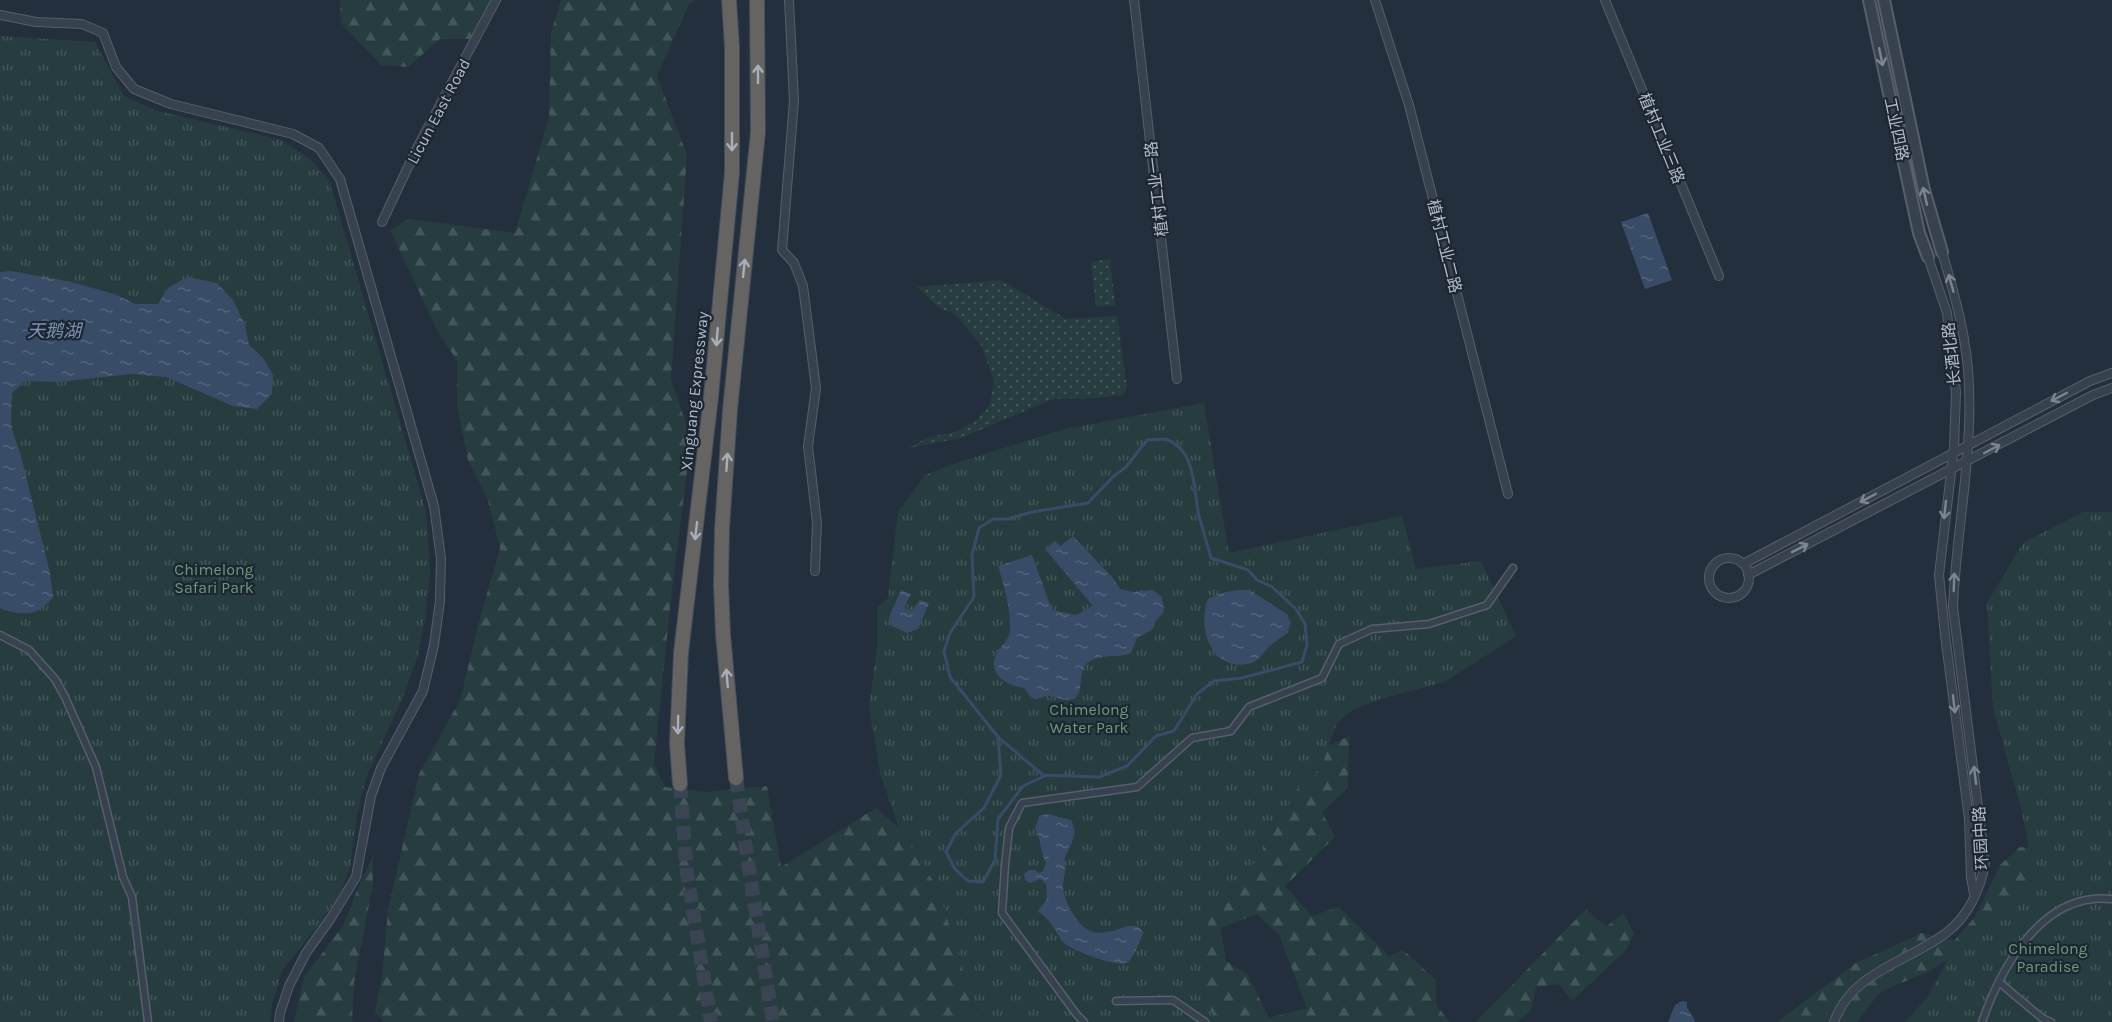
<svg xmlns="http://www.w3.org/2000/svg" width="2112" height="1022" font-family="Karla,'Noto Sans SC',sans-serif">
	<defs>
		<pattern id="grass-dots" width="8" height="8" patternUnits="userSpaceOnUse" patternTransform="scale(1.5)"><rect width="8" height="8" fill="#263c3f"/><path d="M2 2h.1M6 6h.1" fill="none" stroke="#435659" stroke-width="1.8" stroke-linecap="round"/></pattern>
		<pattern id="forest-firs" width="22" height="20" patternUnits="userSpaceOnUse" patternTransform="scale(1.5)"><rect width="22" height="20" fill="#263c3f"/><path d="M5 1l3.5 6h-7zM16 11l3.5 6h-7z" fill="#435659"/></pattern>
		<pattern id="park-tufts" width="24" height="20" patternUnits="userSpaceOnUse" patternTransform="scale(1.5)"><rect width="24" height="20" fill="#263c3f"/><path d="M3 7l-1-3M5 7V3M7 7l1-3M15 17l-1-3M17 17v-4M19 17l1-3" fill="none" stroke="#435659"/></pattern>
		<pattern id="water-ripples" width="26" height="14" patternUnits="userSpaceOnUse" patternTransform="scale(1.5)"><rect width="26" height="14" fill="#394c67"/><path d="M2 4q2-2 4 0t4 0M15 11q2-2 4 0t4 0" fill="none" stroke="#53647b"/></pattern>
	</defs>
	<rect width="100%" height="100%" fill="#242f3e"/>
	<path fill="url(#grass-dots)" d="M 1110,259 L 1115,305 L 1096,307 L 1091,262 Z
		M 1001,280 L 1066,319 L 1117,316 L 1127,387 L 1123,395 L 1097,398 L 1053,399 L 961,438 L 908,448 L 927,438 L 957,431 L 977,420 L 990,404 L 994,381 L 981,345 L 955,314 L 939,308 L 917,287 Z"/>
	<path fill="url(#forest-firs)" fill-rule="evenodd" d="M 340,0 L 491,0 L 473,39 L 440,39 L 408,67 L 381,65 L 341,23 Z
		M 561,0 L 696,0 L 689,4 L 657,76 L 687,155 L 671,379 L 691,439 L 671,598 L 654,764 L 665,787 L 706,792 L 767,786 L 781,867 L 876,808 L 899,828 L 938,888 L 979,1022 L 384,1022 L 375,1012 L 382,976 L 388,910 L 419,774 L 460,700 L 480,618 L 500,548 L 487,497 L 468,460 L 457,405 L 457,361 L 437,330 L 390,230 L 409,219 L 515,233 L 549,117 L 551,33 Z
		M 1349,736 L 1348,788 L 1322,812 L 1335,837 L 1285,886 L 1312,916 L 1339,907 L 1389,956 L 1403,950 L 1436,980 L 1436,1005 L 1450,1022 L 1179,1022 L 1161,933 L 1310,755 ZM 1257,914 L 1279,935 L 1307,1008 L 1269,1018 L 1248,975 L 1226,961 L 1221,928 Z
		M 2020,847 L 2047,850 L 2056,878 L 1948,959 L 1930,971 L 1880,992 L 1857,1022 L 1777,1022 L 1856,963 L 1922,933 L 1954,941 L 1975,917 L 2000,865 Z
		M 373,856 L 373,884 L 354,983 L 352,1019 L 353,1022 L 294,1022 L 304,977 L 343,926 L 360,883 Z
		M 1586,909 L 1606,927 L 1623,913 L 1634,933 L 1627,949 L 1572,1001 L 1559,984 L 1536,987 L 1531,1010 L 1517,1022 L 1476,1022 Z"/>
	<path fill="url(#park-tufts)" d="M 0,36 L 95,42 L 124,96 L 158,111 L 281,140 L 310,159 L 329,180 L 426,511 L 430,571 L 426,614 L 418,655 L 403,697 L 366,778 L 357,815 L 350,867 L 340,894 L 321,922 L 282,971 L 272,1004 L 270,1022 L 0,1022 Z
		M 1204,403 L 1229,553 L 1402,516 L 1416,569 L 1481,561 L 1516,636 L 1445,682 L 1377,700 L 1353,710 L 1337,723 L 1320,771 L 1298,788 L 1258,859 L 1231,885 L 1209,921 L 1199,955 L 1206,997 L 1215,1022 L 979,1022 L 938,888 L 899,828 L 880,773 L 869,708 L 877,647 L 877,608 L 888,598 L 898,512 L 925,475 L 953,464 L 1064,429 Z
		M 2083,512 L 2112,512 L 2112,1022 L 1905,1022 L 1926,999 L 1948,959 L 1978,935 L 2034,877 L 2022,812 L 1993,708 L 1987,603 L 2023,543 Z"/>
	<path fill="url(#water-ripples)" d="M 1648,213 L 1672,280 L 1645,289 L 1621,222 Z
		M 11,271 L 72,282 L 117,295 L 135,304 L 158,304 L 168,288 L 187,277 L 217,283 L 233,300 L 245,325 L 249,345 L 263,358 L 273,375 L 272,394 L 257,409 L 233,406 L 166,377 L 131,374 L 59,382 L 25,381 L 12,393 L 11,426 L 21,456 L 50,573 L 53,597 C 38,617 22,616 0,608 L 0,272 Z
		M 1073,536 L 1113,578 L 1120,589 L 1134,592 L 1153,590 L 1162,597 L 1164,612 L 1155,622 L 1153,629 L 1137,638 L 1131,653 C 1119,658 1102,654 1090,661 C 1076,669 1085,691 1075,698 C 1065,704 1056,695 1047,696 C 1042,697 1040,699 1034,699 L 1030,696 L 1024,688 C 1008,686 987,675 996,655 C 1000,645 1009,642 1010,631 C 1011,608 1004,587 998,566 L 1032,555 L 1052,610 L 1076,615 L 1093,606 L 1045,549 L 1055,541 L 1060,546 Z
		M 901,590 L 911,594 L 904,608 L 911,611 L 920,600 L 929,603 L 918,629 L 907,633 L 892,626 L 889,617 Z
		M 1249,590 L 1287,614 L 1290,622 L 1288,633 C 1282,637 1277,640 1272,644 C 1263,651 1261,661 1248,664 C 1210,671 1197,626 1208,599 C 1223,591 1234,590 1249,590 Z
		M 1045,814 L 1071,820 C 1080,836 1068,847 1064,861 C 1067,870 1064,875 1063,884 C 1062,892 1067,903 1071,910 C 1096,960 1132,908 1143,933 C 1142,938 1132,960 1128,962 C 1117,968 1081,953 1070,947 C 1061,943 1057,932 1052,925 C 1048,919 1043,915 1038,911 L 1047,899 L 1046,884 L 1040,879 L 1030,883 L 1025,880 L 1024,874 C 1030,869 1033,868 1039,873 L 1043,871 L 1046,863 C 1040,852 1041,837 1035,829 L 1039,816 Z
		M 1682,1001 L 1687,1002 L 1687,1008 L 1695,1020 L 1694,1022 L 1668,1022 L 1675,1005 Z"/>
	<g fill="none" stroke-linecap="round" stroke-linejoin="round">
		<path stroke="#394c67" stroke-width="3" d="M 1165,439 C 1197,449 1193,490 1199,516 C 1203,530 1207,544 1211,558 L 1248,570 L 1257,580 L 1272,587 L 1296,609 L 1305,624 L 1307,645 L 1302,662 L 1242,678 L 1214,681 L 1197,694 L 1174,731 L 1156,736 L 1127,766 L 1099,777 L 1043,775 L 998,737 L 950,677 L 944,651 L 950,633 L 974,597 L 972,555 L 979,528 L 993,519 L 1008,519 L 1032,512 L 1088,503 L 1114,476 L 1126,467 L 1147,440 Z
			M 998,738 L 1001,775 L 984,808 L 956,833 L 946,852 L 955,869 L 968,881 L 983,882 L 995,860 L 998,819 L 1023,786 L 1045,776"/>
		<path stroke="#3a4453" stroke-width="14" stroke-dasharray="14 7" stroke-linecap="butt" d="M 736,778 L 749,869 L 773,1022
			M 680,784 L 687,873 L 711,1022"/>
		<g stroke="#565f6c" stroke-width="9">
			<path id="pedestrian" d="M 0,635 L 29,650 L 55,679 L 65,697 L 96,767 L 123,877 L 132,897 L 148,1022
				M 1999,982 L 2042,1018 L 2051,1022
				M 1116,1001 L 1173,1000 L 1205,1022
				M 1084,1022 L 1077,1015 L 1002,913 L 1005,865 L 1009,828 L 1022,803 L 1137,787 L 1192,738 L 1231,731 L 1249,707 L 1322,678 L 1339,644 L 1372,629 L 1429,624 L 1487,605 L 1513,568
				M 1982,1022 C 1999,973 2035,905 2093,899 C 2099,898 2106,899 2112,899"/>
		</g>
		<g stroke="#565f6c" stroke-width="10">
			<path id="minor" d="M 789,0 L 794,101 L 782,250 L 794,263 L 803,286 L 816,388 L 808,446 L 817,523 L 815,571
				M 1134,0 L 1177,379
				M 1375,0 L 1409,105 L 1508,494
				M 1605,0 L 1719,276
				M 0,15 L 36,22 L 82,24 L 103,33 L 116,67 L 134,89 L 171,104 L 293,134 L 319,148 L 340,179 L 434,506 L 441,558 L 440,601 L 434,645 L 423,691 L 381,768 L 371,796 L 356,877 L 331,918 L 306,953 L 289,986 L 280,1013 L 279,1022
				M 382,222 L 418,146 L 496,0
				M 1928,257 L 1947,313 L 1956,392 L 1954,447 L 1939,575 L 1945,635 L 1969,819 L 1971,877 L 1974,894
				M1709 578a20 20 0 1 1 40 0a20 20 0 1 1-40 0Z
				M 1743,564 L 2090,381 L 2112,373
				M 1748,575 L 2093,395 L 2112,388
				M 1834,1022 C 1851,972 1908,962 1946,933 C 1968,917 1981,888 1985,863 L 1953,607 C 1956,534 1972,461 1969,387 C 1968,341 1955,296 1942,252"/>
		</g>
		<g stroke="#565f6c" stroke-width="14">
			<path id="tertiary" d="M 1869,0 L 1919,233 L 1928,257
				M 1884,0 L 1924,190 L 1942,252"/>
		</g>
		<g stroke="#434c59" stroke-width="16">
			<path id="trunk" d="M 736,778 L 723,634 L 721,584 L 722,529 L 730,410 L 758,132 L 757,0
				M 680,784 L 677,743 L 681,653 L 711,397 L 732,173 L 732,47 L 729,0"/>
		</g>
		<use href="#pedestrian" stroke="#38414e" stroke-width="6"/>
		<use href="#minor" stroke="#38414e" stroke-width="8"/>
		<use href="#tertiary" stroke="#38414e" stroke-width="10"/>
		<use href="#trunk" stroke="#656462" stroke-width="14"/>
	</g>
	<defs><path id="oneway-shaft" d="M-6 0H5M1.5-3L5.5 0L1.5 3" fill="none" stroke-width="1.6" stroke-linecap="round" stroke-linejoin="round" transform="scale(1.5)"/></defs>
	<g stroke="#7c8592">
		<use href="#oneway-shaft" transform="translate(1881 57) rotate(78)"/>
		<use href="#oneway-shaft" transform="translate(1925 196) rotate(-103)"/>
		<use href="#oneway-shaft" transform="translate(1951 283) rotate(-106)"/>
		<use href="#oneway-shaft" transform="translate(2059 397) rotate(152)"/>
		<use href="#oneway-shaft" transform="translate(1992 449) rotate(-28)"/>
		<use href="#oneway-shaft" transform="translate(1868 498) rotate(152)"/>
		<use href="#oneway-shaft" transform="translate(1945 510) rotate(96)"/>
		<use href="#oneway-shaft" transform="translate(1800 548) rotate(-27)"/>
		<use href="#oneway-shaft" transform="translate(1954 582) rotate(-88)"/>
		<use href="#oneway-shaft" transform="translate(1954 704) rotate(83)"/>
		<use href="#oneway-shaft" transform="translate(1975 775) rotate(-97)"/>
	</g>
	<g stroke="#a8afba">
		<use href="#oneway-shaft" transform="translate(758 74) rotate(-90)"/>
		<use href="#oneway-shaft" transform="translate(732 142) rotate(90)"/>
		<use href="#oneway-shaft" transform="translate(744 268) rotate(-84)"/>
		<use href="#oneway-shaft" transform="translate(717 337) rotate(95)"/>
		<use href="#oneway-shaft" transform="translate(727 462) rotate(-86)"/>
		<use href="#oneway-shaft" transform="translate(696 531) rotate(97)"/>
		<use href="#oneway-shaft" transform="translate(727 678) rotate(-95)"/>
		<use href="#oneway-shaft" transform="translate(678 725) rotate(91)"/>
	</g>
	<g text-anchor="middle" stroke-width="4.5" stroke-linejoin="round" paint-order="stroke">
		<g font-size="16" fill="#b4bcc9" stroke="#1d2633">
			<text transform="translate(438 111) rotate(-62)" y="6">Licun East Road</text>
			<text transform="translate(1897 129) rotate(78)" y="6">工业四路</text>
			<text transform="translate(1662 138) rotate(68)" y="6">植村工业三路</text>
			<text transform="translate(1156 189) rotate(-97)" y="6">植村工业一路</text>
			<text transform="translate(1445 246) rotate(76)" y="6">植村工业二路</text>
			<text transform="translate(1951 354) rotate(-96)" y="6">长酒北路</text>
			<text transform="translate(694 391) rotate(-84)" y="6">Xinguang Expressway</text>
			<text transform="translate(1980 838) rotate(-93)" y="6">环园中路</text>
		</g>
		<g font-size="16" fill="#6b9a76" stroke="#1d2633">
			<text x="214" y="575">Chimelong<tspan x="214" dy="18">Safari Park</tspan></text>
			<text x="1089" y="715">Chimelong<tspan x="1089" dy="18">Water Park</tspan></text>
			<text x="2048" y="954">Chimelong<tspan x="2048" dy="18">Paradise</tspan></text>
		</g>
		<g font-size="18" font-style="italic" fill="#7c92b1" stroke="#1d2633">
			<text x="54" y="337">天鹅湖</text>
		</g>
	</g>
</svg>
